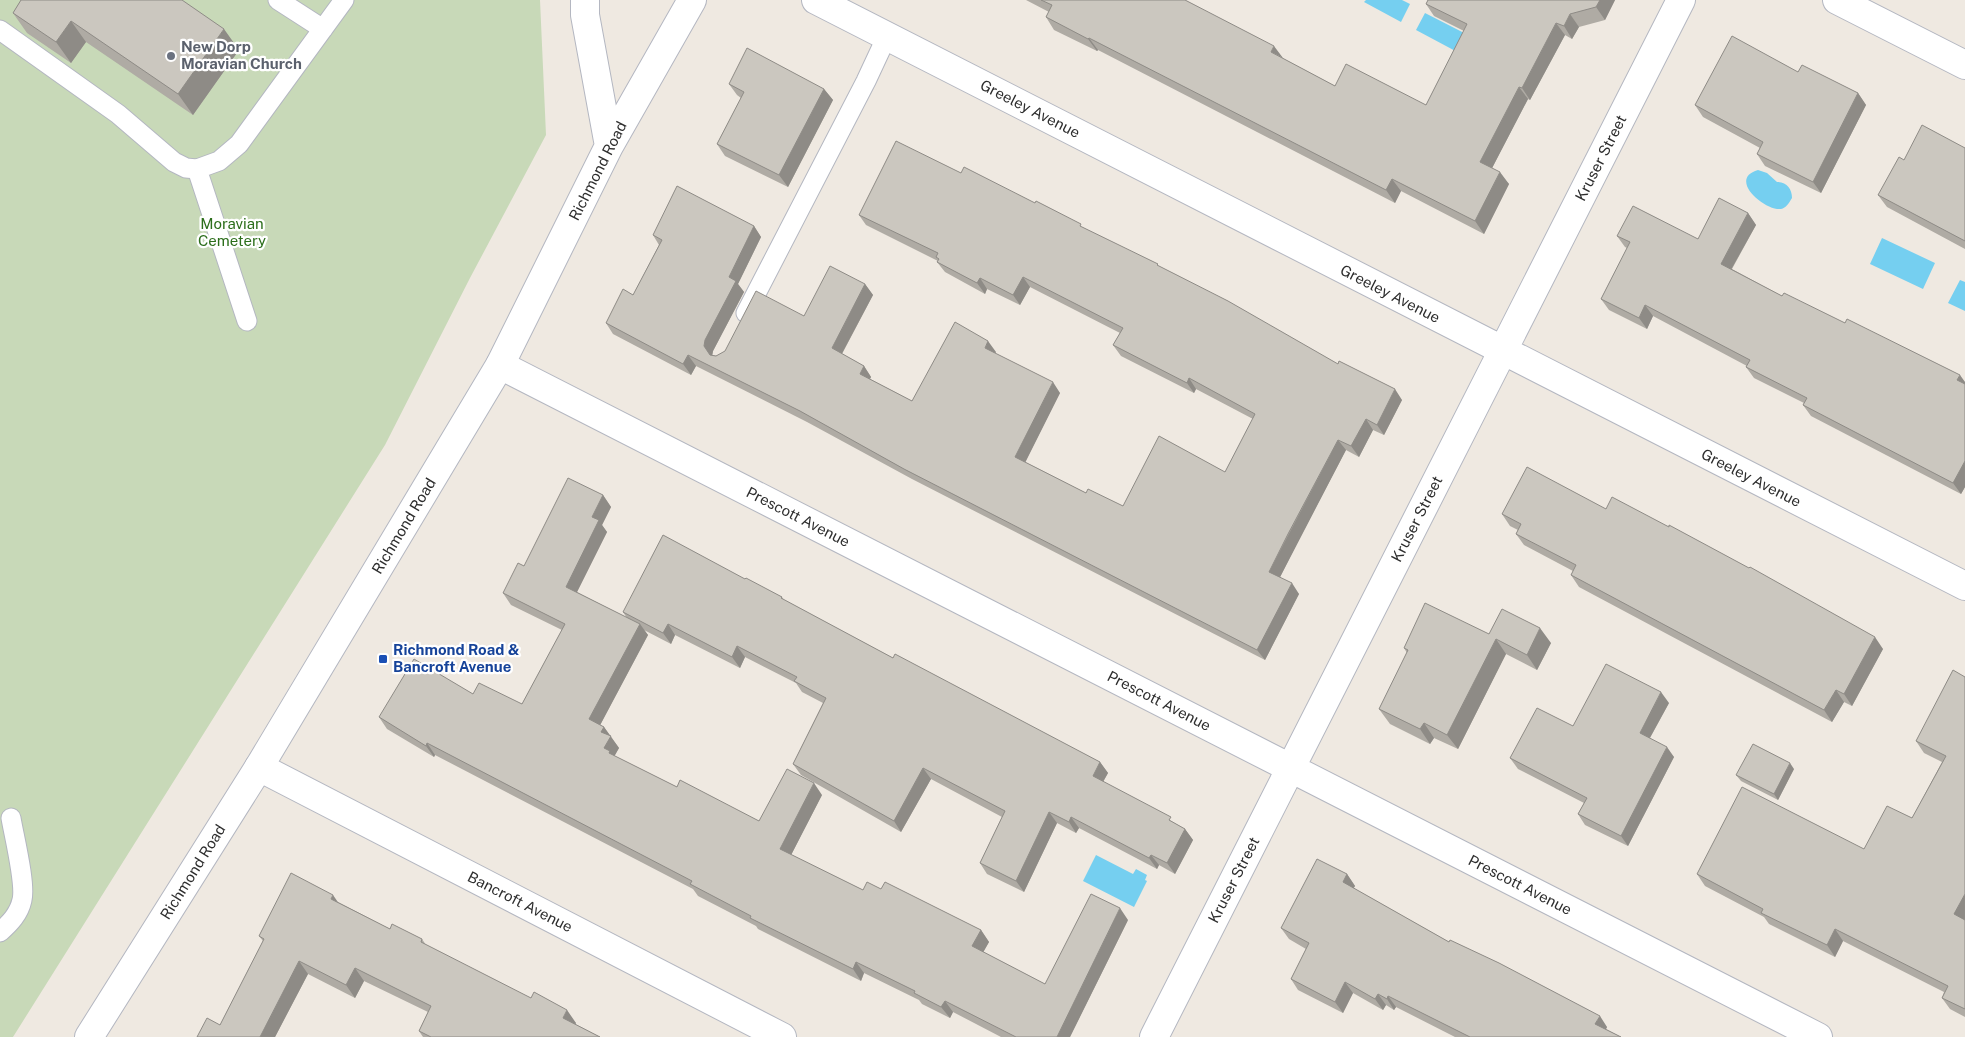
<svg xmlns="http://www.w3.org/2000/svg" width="1965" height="1037" font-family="'Public Sans',sans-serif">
	<rect width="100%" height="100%" fill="#efe9e1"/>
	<path fill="#c8d9b8" d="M 0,0 L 540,0 L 546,135 L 470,278 L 385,445 L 13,1037 L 0,1037 Z"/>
	<path fill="#75cff0" d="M 1366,0 L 1402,0 L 1410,4 L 1401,22 L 1364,2 Z
		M 1425,13 L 1470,36 L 1461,54 L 1416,30 Z
		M 1758,170 L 1767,173 L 1777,182 C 1787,182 1792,189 1792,198 C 1789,203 1786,208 1781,209 C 1765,211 1727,179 1758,170 Z
		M 1882,238 L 1935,263 L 1923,289 L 1870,264 Z
		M 1960,280 L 1965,282 L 1965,311 L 1948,303 Z
		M 1096,855 L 1133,874 L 1136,869 L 1147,875 L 1145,880 L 1147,881 L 1134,907 L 1083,881 Z"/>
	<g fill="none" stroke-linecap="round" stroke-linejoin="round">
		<g stroke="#b4b7c1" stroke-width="21">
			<path id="lane" d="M 278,0 L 323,29
				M 0,30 L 118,114 L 174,162 L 186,168 L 197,169 L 219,161 L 239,144 L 344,0
				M 197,169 L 247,321
				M 746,313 L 866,81 L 887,36
				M 0,932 C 10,923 19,914 22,900 C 26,884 14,836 11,818"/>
		</g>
		<g stroke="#b4b7c1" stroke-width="30">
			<path id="street" d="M 816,0 L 1965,586
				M 1837,0 L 1965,65
				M 500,365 L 1818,1037
				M 259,767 L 782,1037
				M 1154,1037 L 1681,0"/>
		</g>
		<g stroke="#b4b7c1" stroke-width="30">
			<path id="secondary" d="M 585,0 L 585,15 L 609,146
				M 89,1037 L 259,767 L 500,365 L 609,146 L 692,0"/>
		</g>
		<use href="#lane" stroke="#fff" stroke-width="19"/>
		<use href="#street" stroke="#fff" stroke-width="28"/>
		<use href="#secondary" stroke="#fff" stroke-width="28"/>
	</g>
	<path fill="#afaba4" d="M 21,0 L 239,50 L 193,115 L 86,42 L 71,63 L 27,33 L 13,13 Z
		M 1026,0 L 1185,0 L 1282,58 L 1335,86 L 1426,105 L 1464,31 L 1434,16 L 1426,4 L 1428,0 L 1615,0 L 1605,20 L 1579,27 L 1572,39 L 1565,35 L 1530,100 L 1528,99 L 1492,168 L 1509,184 L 1484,234 L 1401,191 L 1395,203 L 1098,50 L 1097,51 L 1054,30 L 1046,17 L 1049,12 Z
		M 1798,72 L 1858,93 L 1866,105 L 1821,193 L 1765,166 L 1757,154 L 1760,148 L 1703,117 L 1695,105 Z
		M 729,84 L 824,89 L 833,100 L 788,187 L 725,156 L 717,144 L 741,98 L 737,95 Z
		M 1965,148 L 1965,249 L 1887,207 L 1878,195 L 1904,160 Z
		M 961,173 L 1084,228 L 1160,267 L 1402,400 L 1384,435 L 1373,430 L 1359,457 L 1346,450 L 1296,545 L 1280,577 L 1299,594 L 1265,660 L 912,479 L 807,422 L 696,366 L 691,375 L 613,334 L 606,323 L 633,295 L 659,245 L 653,235 L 754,226 L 761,237 L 738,284 L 744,292 L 713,351 L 712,355 L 716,356 L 804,316 L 865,284 L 873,295 L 842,354 L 864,366 L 871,377 L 870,379 L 912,401 L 996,352 L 995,354 L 1060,393 L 1025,462 L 1086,493 L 1123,506 L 1225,472 L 1253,419 L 1196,389 L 1194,393 L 1121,356 L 1113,345 L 1120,333 L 1030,287 L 1020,305 L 987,289 L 985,294 L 945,272 L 937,262 L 938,261 L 866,225 L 859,215 Z
		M 1748,213 L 1756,225 L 1732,269 L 1782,296 L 1965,382 L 1965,487 L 1961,494 L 1811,416 L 1803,405 L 1804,403 L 1754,378 L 1746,367 L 1747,366 L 1653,316 L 1647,329 L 1609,310 L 1601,299 L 1627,248 L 1625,247 L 1617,236 L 1698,239 Z
		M 603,495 L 611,507 L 602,525 L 607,532 L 577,592 L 627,618 L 623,612 L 745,579 L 782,597 L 784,600 L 893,658 L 1100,762 L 1108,773 L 1103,782 L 1185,829 L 1193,840 L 1175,874 L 1159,865 L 1157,869 L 1079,828 L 1076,833 L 1057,823 L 1024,892 L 987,874 L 980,863 L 1002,817 L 931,779 L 901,832 L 801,775 L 793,764 L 823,703 L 802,692 L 796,683 L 745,657 L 740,668 L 675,635 L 671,644 L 644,630 L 648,635 L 600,725 L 604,727 L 619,748 L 614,756 L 677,787 L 759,821 L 822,795 L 791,855 L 863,890 L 881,889 L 981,930 L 989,942 L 983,952 L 1045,984 L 1128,920 L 1070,1037 L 1001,1037 L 953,1012 L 950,1018 L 922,1004 L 919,1000 L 864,973 L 861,981 L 758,929 L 756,926 L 698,896 L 693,889 L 435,755 L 434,757 L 387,729 L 379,717 L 473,694 L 522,704 L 562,630 L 511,605 L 503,593 L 524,566 Z
		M 1606,509 L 1883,649 L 1852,706 L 1844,702 L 1832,722 L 1579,587 L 1571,575 L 1573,571 L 1524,545 L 1516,534 L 1518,530 L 1510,526 L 1502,514 Z
		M 1489,634 L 1551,643 L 1537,670 L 1506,654 L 1458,749 L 1434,738 L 1430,744 L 1390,724 L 1379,709 L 1407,653 L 1404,648 Z
		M 1965,677 L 1965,1017 L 1950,1009 L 1942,998 L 1944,992 L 1843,941 L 1835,957 L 1769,924 L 1764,917 L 1705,886 L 1697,874 L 1864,849 L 1912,818 L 1942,762 L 1924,753 L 1916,741 Z
		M 1669,703 L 1650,738 L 1674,757 L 1628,846 L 1585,825 L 1578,814 L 1584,803 L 1518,769 L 1510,758 L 1573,726 Z
		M 1794,769 L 1778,800 L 1741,781 L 1736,775 Z
		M 1347,874 L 1355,886 L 1353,888 L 1449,942 L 1607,1027 L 1606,1029 L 1621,1037 L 1455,1037 L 1396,1007 L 1394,1010 L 1386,1005 L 1383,1010 L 1353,993 L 1343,1013 L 1298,990 L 1291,979 L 1306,949 L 1289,939 L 1281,928 Z
		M 338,902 L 390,929 L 422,939 L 426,945 L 576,1023 L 575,1024 L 600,1037 L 423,1037 L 419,1031 L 428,1012 L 364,981 L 355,998 L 308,974 L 275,1037 L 197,1037 L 220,1025 L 263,941 L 259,936 Z"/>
	<path fill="#8e8b86" d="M 1600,0 L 1615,0 L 1605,20 L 1596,7 Z
		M 1570,14 L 1579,27 L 1572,39 L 1564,26 Z
		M 71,21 L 86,42 L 71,63 L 56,42 Z
		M 1556,23 L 1565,35 L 1530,100 L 1522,88 Z
		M 224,29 L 239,50 L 193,115 L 178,94 Z
		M 1089,38 L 1098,50 L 1097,51 L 1088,39 Z
		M 1274,46 L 1283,58 L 1271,52 Z
		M 1519,87 L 1528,99 L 1489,174 L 1480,162 Z
		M 824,89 L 833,100 L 788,187 L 779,175 Z
		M 1858,93 L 1866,105 L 1821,193 L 1813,182 Z
		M 1500,172 L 1509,184 L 1484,234 L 1475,221 Z
		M 1392,179 L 1401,191 L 1395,203 L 1386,190 Z
		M 1748,213 L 1756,225 L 1728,275 L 1721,264 Z
		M 754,226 L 761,237 L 738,284 L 744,292 L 713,351 L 712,357 L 717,366 L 704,346 L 705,340 L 729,277 Z
		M 1023,277 L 1030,287 L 1020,305 L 1013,295 Z
		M 980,278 L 987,289 L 985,294 L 977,283 Z
		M 865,284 L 873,295 L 839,359 L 832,348 Z
		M 1645,305 L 1653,316 L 1647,329 L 1639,318 Z
		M 988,341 L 996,352 L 992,359 L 985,348 Z
		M 688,355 L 696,366 L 691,375 L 683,364 Z
		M 864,366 L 871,377 L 867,384 L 860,374 Z
		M 1960,375 L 1965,382 L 1965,391 L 1957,380 Z
		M 1189,378 L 1196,389 L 1194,393 L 1187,383 Z
		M 1053,382 L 1060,393 L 1023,467 L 1015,457 Z
		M 1395,389 L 1402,400 L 1384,435 L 1377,425 Z
		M 1366,419 L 1373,430 L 1359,457 L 1351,446 Z
		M 1338,440 L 1346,450 L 1277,583 L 1269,572 Z
		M 1965,461 L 1965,487 L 1961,494 L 1953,483 Z
		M 603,495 L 611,507 L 602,525 L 607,532 L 574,598 L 566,587 L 592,517 Z
		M 1292,583 L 1299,594 L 1265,660 L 1257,650 Z
		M 640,624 L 648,635 L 597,731 L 589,719 Z
		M 668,624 L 675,635 L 671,644 L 663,633 Z
		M 1540,628 L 1551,643 L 1537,670 L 1527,655 Z
		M 1875,637 L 1883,649 L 1852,706 L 1844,694 Z
		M 1496,639 L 1506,654 L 1458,749 L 1447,735 Z
		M 737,646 L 745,657 L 740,668 L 732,657 Z
		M 1836,690 L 1844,702 L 1832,722 L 1824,710 Z
		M 1661,692 L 1669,703 L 1647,743 L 1640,733 Z
		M 1424,723 L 1434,738 L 1430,744 L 1420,729 Z
		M 604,727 L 619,748 L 614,757 L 618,763 L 604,748 L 601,732 Z
		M 427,743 L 435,755 L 434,757 L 426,746 Z
		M 1667,747 L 1674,757 L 1628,846 L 1621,836 Z
		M 1100,762 L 1108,773 L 1100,787 L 1093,776 Z
		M 1790,763 L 1794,769 L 1778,800 L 1774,794 Z
		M 923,768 L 931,779 L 901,832 L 894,821 Z
		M 814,783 L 822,795 L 788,861 L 780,849 Z
		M 1049,812 L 1057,823 L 1024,892 L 1016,881 Z
		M 1071,817 L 1079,828 L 1076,833 L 1069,822 Z
		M 1185,829 L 1193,840 L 1175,874 L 1167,863 Z
		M 1151,855 L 1159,865 L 1157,869 L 1149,858 Z
		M 1347,874 L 1355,886 L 1351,893 L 1343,882 Z
		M 1965,894 L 1965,921 L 1954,914 Z
		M 333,895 L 342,908 L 331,899 Z
		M 1120,908 L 1128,920 L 1070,1037 L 1057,1037 Z
		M 1835,929 L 1843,941 L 1835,957 L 1827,945 Z
		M 981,930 L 989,942 L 980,958 L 972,946 Z
		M 299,961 L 308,974 L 275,1037 L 260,1037 Z
		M 856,962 L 864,973 L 861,981 L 853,969 Z
		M 355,968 L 364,981 L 355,998 L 346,985 Z
		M 1345,982 L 1353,993 L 1343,1013 L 1335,1002 Z
		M 1378,994 L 1386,1005 L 1383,1010 L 1375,999 Z
		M 1388,996 L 1396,1007 L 1394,1010 L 1387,999 Z
		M 945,1001 L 953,1012 L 950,1018 L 941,1007 Z
		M 567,1010 L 576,1023 L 572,1031 L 563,1018 Z
		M 1600,1016 L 1607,1027 L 1603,1035 L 1595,1024 Z"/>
	<path fill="#cbc7bf" stroke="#8e8b86" d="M 21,0 L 182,0 L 224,29 L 178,94 L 71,21 L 56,42 L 13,13 Z
		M 1041,0 L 1185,0 L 1274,46 L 1271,52 L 1335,86 L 1346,64 L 1426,105 L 1467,24 L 1426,4 L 1428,0 L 1600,0 L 1596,7 L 1570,14 L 1564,26 L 1556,23 L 1522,88 L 1519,87 L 1480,162 L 1500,172 L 1475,221 L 1392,179 L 1386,190 L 1089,38 L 1088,39 L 1046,17 L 1052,5 Z
		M 1732,36 L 1798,72 L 1802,65 L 1858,93 L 1813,182 L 1757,154 L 1763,142 L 1695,105 Z
		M 747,48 L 824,89 L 779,175 L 717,144 L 744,92 L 729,84 Z
		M 1922,125 L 1965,148 L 1965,241 L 1878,195 L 1899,157 L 1904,160 Z
		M 896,141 L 961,173 L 964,167 L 1035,203 L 1036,201 L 1081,224 L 1080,226 L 1158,264 L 1157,265 L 1228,301 L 1338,364 L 1339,361 L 1395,389 L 1377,425 L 1366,419 L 1351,446 L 1338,440 L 1288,534 L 1269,572 L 1292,583 L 1257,650 L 904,469 L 800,411 L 688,355 L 683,364 L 606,323 L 623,289 L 633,295 L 662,240 L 653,235 L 677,186 L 754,226 L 729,277 L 736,281 L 705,340 L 704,346 L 710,355 L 716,356 L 725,351 L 756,291 L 804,316 L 830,266 L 865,284 L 832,348 L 864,366 L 860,374 L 912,401 L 955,322 L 988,341 L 985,348 L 1053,382 L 1015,457 L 1086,493 L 1088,489 L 1123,506 L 1159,436 L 1225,472 L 1255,414 L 1189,378 L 1187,383 L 1113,345 L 1123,328 L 1023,277 L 1013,295 L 980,278 L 977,283 L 937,262 L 939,259 L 936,257 L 938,253 L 859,215 Z
		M 1719,198 L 1748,213 L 1721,264 L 1782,296 L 1784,293 L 1845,323 L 1847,319 L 1960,375 L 1957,380 L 1965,384 L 1965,461 L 1953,483 L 1803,405 L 1807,398 L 1746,367 L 1750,360 L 1645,305 L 1639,318 L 1601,299 L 1630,242 L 1617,236 L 1633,206 L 1698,239 Z
		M 1527,467 L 1606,509 L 1612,497 L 1669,527 L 1669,525 L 1749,568 L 1750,567 L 1875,637 L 1844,694 L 1836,690 L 1824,710 L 1571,575 L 1576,565 L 1516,534 L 1521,524 L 1502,514 Z
		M 568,478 L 603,495 L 592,517 L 599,520 L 566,587 L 640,624 L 589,719 L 604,727 L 601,732 L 611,736 L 604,748 L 610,751 L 609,753 L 677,787 L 680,780 L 759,821 L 787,769 L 814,783 L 780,849 L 863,890 L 867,882 L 881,889 L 885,882 L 981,930 L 972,946 L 1045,984 L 1091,894 L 1120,908 L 1057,1037 L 1016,1037 L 945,1001 L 941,1007 L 914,993 L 915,991 L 856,962 L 853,969 L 750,918 L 751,916 L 690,884 L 692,881 L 427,743 L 426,746 L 379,717 L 414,659 L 473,694 L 479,683 L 522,704 L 565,624 L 503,593 L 518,563 L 524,566 Z
		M 663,535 L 745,579 L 746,578 L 782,597 L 781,598 L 893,658 L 895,654 L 1100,762 L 1093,776 L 1171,817 L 1169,820 L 1185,829 L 1167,863 L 1151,855 L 1149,858 L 1071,817 L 1069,822 L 1049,812 L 1016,881 L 980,863 L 1005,811 L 923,768 L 894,821 L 793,764 L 826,698 L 794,681 L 797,677 L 737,646 L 732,657 L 668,624 L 663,633 L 623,612 Z
		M 1425,603 L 1489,634 L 1502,609 L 1540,628 L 1527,655 L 1496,639 L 1447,735 L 1424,723 L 1420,729 L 1379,709 L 1408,650 L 1404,648 Z
		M 1606,664 L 1661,692 L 1640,733 L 1667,747 L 1621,836 L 1578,814 L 1587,798 L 1510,758 L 1537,708 L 1573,726 Z
		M 1953,670 L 1965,677 L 1965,894 L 1954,914 L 1965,920 L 1965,1009 L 1942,998 L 1948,986 L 1835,929 L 1827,945 L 1761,913 L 1763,909 L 1697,874 L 1742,787 L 1864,849 L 1887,806 L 1912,818 L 1946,756 L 1916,741 Z
		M 1753,744 L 1790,763 L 1774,794 L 1736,775 Z
		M 1317,859 L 1347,874 L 1343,882 L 1449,942 L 1450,940 L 1499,963 L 1600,1016 L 1595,1024 L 1621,1037 L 1470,1037 L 1388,996 L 1387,999 L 1378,994 L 1375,999 L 1345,982 L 1335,1002 L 1291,979 L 1309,943 L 1281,928 Z
		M 291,873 L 333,895 L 331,899 L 390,929 L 392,924 L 422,939 L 421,942 L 531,998 L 534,992 L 567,1010 L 563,1018 L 600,1037 L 431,1037 L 419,1031 L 431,1006 L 355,968 L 346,985 L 299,961 L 260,1037 L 197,1037 L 207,1018 L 220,1025 L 264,939 L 259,936 Z"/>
	<circle fill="#6b7280" stroke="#fff" stroke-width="2" cx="171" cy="56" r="5"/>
	<rect fill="#1a4fb4" stroke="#fff" stroke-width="2" x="378" y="654" width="10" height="10" rx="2.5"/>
	<g text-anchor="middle" stroke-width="4.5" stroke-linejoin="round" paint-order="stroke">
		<g font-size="15" font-weight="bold" fill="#5b616d" stroke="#fff" text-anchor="start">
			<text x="181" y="52">New Dorp<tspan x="181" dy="17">Moravian Church</tspan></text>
		</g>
		<g font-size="15" fill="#2e2e2e" stroke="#fff">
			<text transform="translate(1030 109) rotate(27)" y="5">Greeley Avenue</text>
			<text transform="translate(1601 158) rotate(-63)" y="5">Kruser Street</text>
			<text transform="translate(598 171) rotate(-63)" y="5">Richmond Road</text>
			<text transform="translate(1390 294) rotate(27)" y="5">Greeley Avenue</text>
			<text transform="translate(1751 478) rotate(27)" y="5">Greeley Avenue</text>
			<text transform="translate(798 517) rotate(27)" y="5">Prescott Avenue</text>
			<text transform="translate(1417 519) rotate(-63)" y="5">Kruser Street</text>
			<text transform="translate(404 526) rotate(-59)" y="5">Richmond Road</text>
			<text transform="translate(1159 701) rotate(27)" y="5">Prescott Avenue</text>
			<text transform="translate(193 872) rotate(-58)" y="5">Richmond Road</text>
			<text transform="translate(1234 880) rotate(-63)" y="5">Kruser Street</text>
			<text transform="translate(1520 885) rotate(27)" y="5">Prescott Avenue</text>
			<text transform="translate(520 902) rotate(27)" y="5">Bancroft Avenue</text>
		</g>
		<g font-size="15" fill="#2c6e1b" stroke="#fff">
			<text x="232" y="229">Moravian<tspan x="232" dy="17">Cemetery</tspan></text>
		</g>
		<g font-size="15" font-weight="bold" fill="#164399" stroke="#fff" text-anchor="start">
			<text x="393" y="655">Richmond Road &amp;<tspan x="393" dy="17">Bancroft Avenue</tspan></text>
		</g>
	</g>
</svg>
